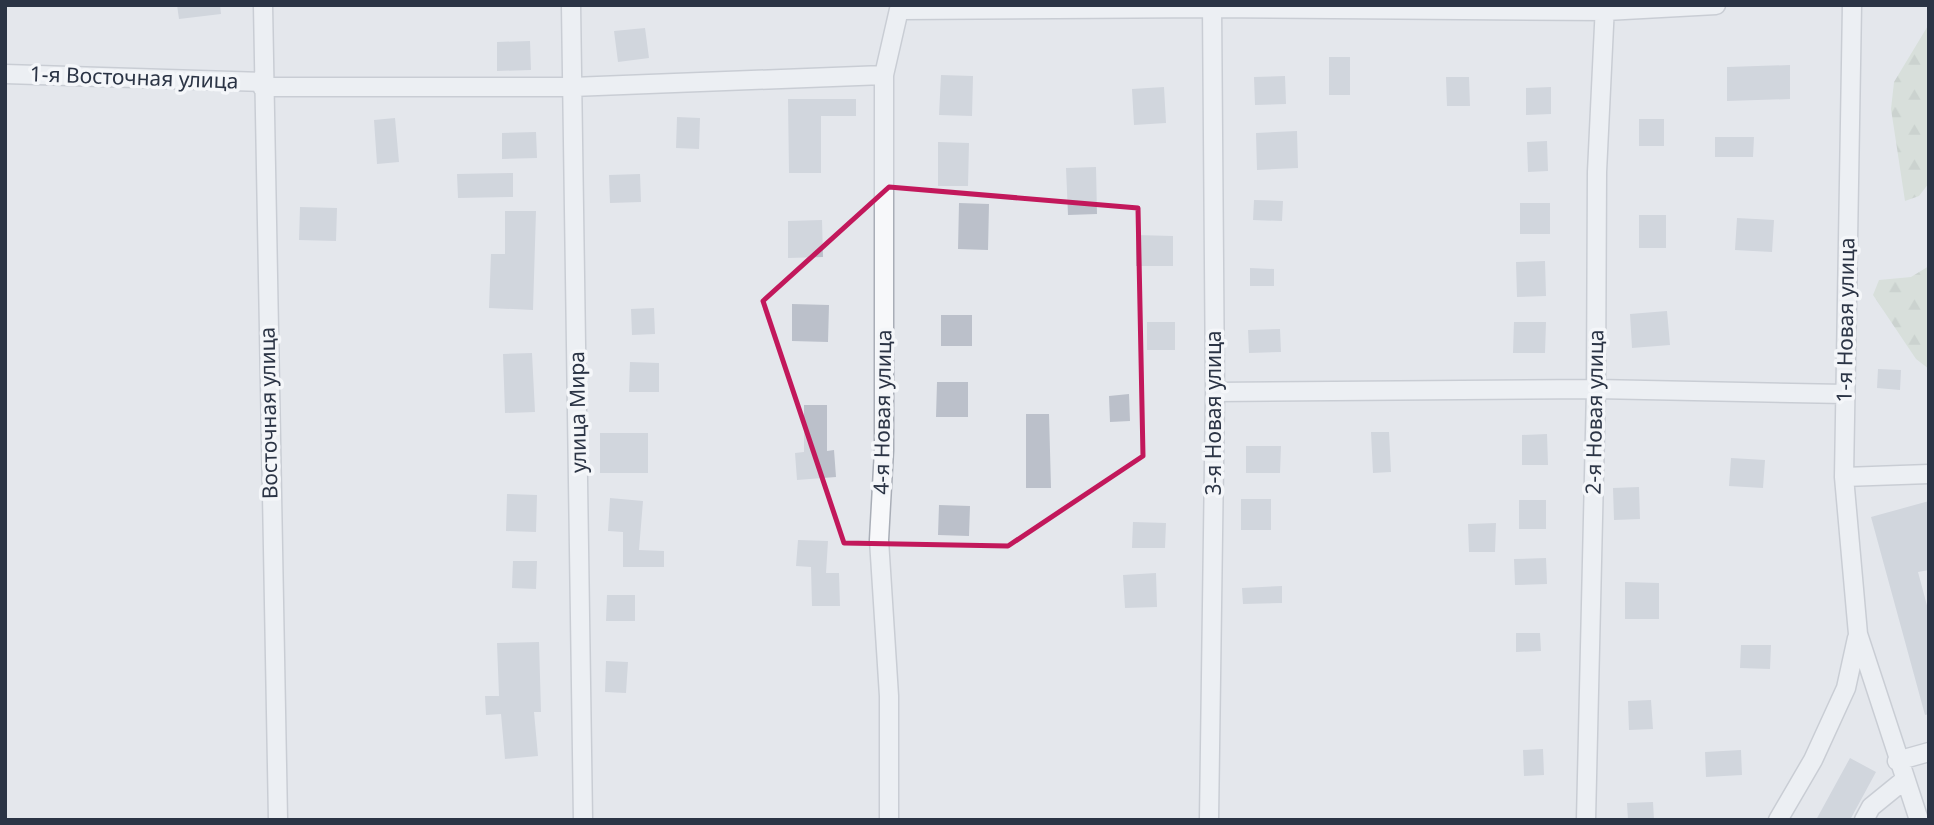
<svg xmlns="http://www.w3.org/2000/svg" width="1934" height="825" font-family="'Noto Sans',sans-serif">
	<defs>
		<pattern id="forest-firs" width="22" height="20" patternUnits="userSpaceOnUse" patternTransform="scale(1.75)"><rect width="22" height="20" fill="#c9d6c5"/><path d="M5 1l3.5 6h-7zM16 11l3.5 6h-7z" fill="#adb8ab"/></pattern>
	</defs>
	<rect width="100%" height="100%" fill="#e4e7ec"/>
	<path fill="url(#forest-firs)" d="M 1929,24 L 1929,183 L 1919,196 L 1905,201 L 1891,109 L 1894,82 Z
		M 1929,266 L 1929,369 L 1916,359 L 1873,295 L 1879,280 L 1911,277 Z"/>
	<path fill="#bbc0ca" d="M 177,5 L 220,5 L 221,14 L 179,19 Z
		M 645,28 L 649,58 L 618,62 L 614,31 Z
		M 530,41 L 531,70 L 497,71 L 497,42 Z
		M 1329,57 L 1350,57 L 1350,95 L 1329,95 Z
		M 1790,65 L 1790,99 L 1727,101 L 1727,67 Z
		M 941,75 L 973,76 L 972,116 L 939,115 Z
		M 1285,76 L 1286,104 L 1255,105 L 1254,77 Z
		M 1446,77 L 1469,77 L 1470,106 L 1447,106 Z
		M 1164,87 L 1166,123 L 1134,125 L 1132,89 Z
		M 1551,87 L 1551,114 L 1526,115 L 1526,88 Z
		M 788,99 L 856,99 L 856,116 L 821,116 L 821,173 L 789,173 Z
		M 677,117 L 700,118 L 699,149 L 676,148 Z
		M 395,118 L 399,162 L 377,164 L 374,120 Z
		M 1639,119 L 1664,119 L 1664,146 L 1639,146 Z
		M 1297,131 L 1298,168 L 1257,170 L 1256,133 Z
		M 536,132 L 537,158 L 502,159 L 502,133 Z
		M 1715,137 L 1754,137 L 1753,157 L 1715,157 Z
		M 1547,141 L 1548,171 L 1528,172 L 1527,142 Z
		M 938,142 L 969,143 L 968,186 L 938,186 Z
		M 1096,167 L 1097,214 L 1068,215 L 1066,168 Z
		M 513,173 L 513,197 L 458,198 L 457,174 Z
		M 640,174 L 641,202 L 610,203 L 609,175 Z
		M 1254,200 L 1283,201 L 1282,221 L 1253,220 Z
		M 959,203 L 989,204 L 988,250 L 958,249 Z
		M 1520,203 L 1550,203 L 1550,234 L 1520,234 Z
		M 300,207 L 337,208 L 336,241 L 299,240 Z
		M 505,211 L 536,211 L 533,310 L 489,308 L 491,254 L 505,254 Z
		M 1639,215 L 1666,215 L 1666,248 L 1639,248 Z
		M 1737,218 L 1774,220 L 1772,252 L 1735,250 Z
		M 822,220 L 823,257 L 788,258 L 788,221 Z
		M 1136,235 L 1173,236 L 1173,266 L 1136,266 Z
		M 1545,261 L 1546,296 L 1517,297 L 1516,262 Z
		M 1250,268 L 1274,269 L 1274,286 L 1250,286 Z
		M 792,304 L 829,305 L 828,342 L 792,341 Z
		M 654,308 L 655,334 L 632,335 L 631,309 Z
		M 1667,311 L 1670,345 L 1632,348 L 1630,314 Z
		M 941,315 L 972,315 L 972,346 L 941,346 Z
		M 1147,322 L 1175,322 L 1175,350 L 1147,350 Z
		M 1514,322 L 1546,322 L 1545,353 L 1513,353 Z
		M 1280,329 L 1281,352 L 1249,353 L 1248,330 Z
		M 532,353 L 535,412 L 505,413 L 503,354 Z
		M 630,362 L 659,363 L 659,392 L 629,392 Z
		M 1878,369 L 1901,370 L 1900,390 L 1877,388 Z
		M 937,382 L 968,382 L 968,417 L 936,417 Z
		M 1129,394 L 1130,421 L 1110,422 L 1109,396 Z
		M 804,405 L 827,405 L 827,451 L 834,450 L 836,477 L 797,480 L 795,453 L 804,452 Z
		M 1026,414 L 1049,414 L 1051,488 L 1026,488 Z
		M 1371,432 L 1389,432 L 1391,472 L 1373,473 Z
		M 600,433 L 648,433 L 648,473 L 600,473 Z
		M 1547,434 L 1548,465 L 1522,465 L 1522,435 Z
		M 1246,446 L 1281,446 L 1280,473 L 1246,473 Z
		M 1731,458 L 1765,460 L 1763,488 L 1729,486 Z
		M 1639,487 L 1640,519 L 1614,520 L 1613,488 Z
		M 507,494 L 537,495 L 536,532 L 506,531 Z
		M 610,498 L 643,501 L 639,550 L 664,551 L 664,567 L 623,567 L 623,532 L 608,531 Z
		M 1241,499 L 1271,499 L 1271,530 L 1241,530 Z
		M 1519,500 L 1546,500 L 1546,529 L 1519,529 Z
		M 1929,501 L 1929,570 L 1918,572 L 1929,613 L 1929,714 L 1925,715 L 1871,517 Z
		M 939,505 L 970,506 L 969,536 L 938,535 Z
		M 1133,522 L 1166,523 L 1165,548 L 1132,548 Z
		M 1496,523 L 1495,552 L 1469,552 L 1468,524 Z
		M 798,540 L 828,541 L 826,573 L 839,573 L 840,606 L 812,606 L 811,567 L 796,566 Z
		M 1546,558 L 1547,584 L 1515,585 L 1514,559 Z
		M 513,561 L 537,561 L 536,589 L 512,588 Z
		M 1156,573 L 1157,607 L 1125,608 L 1123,575 Z
		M 1625,582 L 1659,583 L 1659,619 L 1625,619 Z
		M 1282,586 L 1282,603 L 1243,604 L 1242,588 Z
		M 607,595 L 635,595 L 635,621 L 606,621 Z
		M 1516,633 L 1540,633 L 1541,651 L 1516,652 Z
		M 539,642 L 541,712 L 534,712 L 538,756 L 505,759 L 501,714 L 486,715 L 485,696 L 499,696 L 497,643 Z
		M 1741,645 L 1771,645 L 1770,669 L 1740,668 Z
		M 606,661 L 628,662 L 626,693 L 605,692 Z
		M 1651,700 L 1653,729 L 1629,730 L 1628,701 Z
		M 1543,749 L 1544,775 L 1524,776 L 1523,750 Z
		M 1741,750 L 1742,775 L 1706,777 L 1705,752 Z
		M 1850,758 L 1876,772 L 1850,820 L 1816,820 Z
		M 1653,802 L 1654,820 L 1628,820 L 1627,803 Z"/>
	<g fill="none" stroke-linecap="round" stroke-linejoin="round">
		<g stroke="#a9aeb7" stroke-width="21">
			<path id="minor" d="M 263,5 L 278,820
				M 571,5 L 583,820
				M 1852,5 L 1844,477 L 1858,634 L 1919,820
				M 900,10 L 1212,8 L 1606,11 L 1716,5
				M 5,74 L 262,82
				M 262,87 L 572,87 L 884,75
				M 1215,392 L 1596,389 L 1845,394
				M 1844,477 L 1929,474
				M 1897,761 L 1929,752
				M 889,820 L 889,696 L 879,540 L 884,450 L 884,75 L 900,5
				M 1209,820 L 1215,392 L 1212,5
				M 1586,820 L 1596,389 L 1597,172 L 1605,5
				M 1778,820 L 1813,760 L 1846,688 L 1857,638
				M 1864,820 L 1871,807 L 1903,781"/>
		</g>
		<use href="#minor" stroke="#f7f8fa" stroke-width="18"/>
	</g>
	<path d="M0 0H1934V825H0ZM 889,187 L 1138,208 L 1143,456 L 1008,546 L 844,543 L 763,301 Z" fill="#e4e7ec" fill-opacity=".55" fill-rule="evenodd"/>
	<path fill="none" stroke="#c2185b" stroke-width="5" stroke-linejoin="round" d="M 889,187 L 1138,208 L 1143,456 L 1008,546 L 844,543 L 763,301 Z"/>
	<g text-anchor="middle" stroke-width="7" stroke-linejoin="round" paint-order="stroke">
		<g font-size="21" fill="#2b3445" stroke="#f4f6f9">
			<text transform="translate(134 78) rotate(2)" y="7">1-я Восточная улица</text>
			<text transform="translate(1846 320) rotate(-89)" y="7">1-я Новая улица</text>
			<text transform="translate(578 412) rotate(-91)" y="7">улица Мира</text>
			<text transform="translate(883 412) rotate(-89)" y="7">4-я Новая улица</text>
			<text transform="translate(1595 412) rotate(-89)" y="7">2-я Новая улица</text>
			<text transform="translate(269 413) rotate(-91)" y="7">Восточная улица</text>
			<text transform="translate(1214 413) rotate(-90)" y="7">3-я Новая улица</text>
		</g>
	</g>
	<rect width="1934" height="825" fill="none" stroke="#2b3445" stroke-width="14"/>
</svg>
